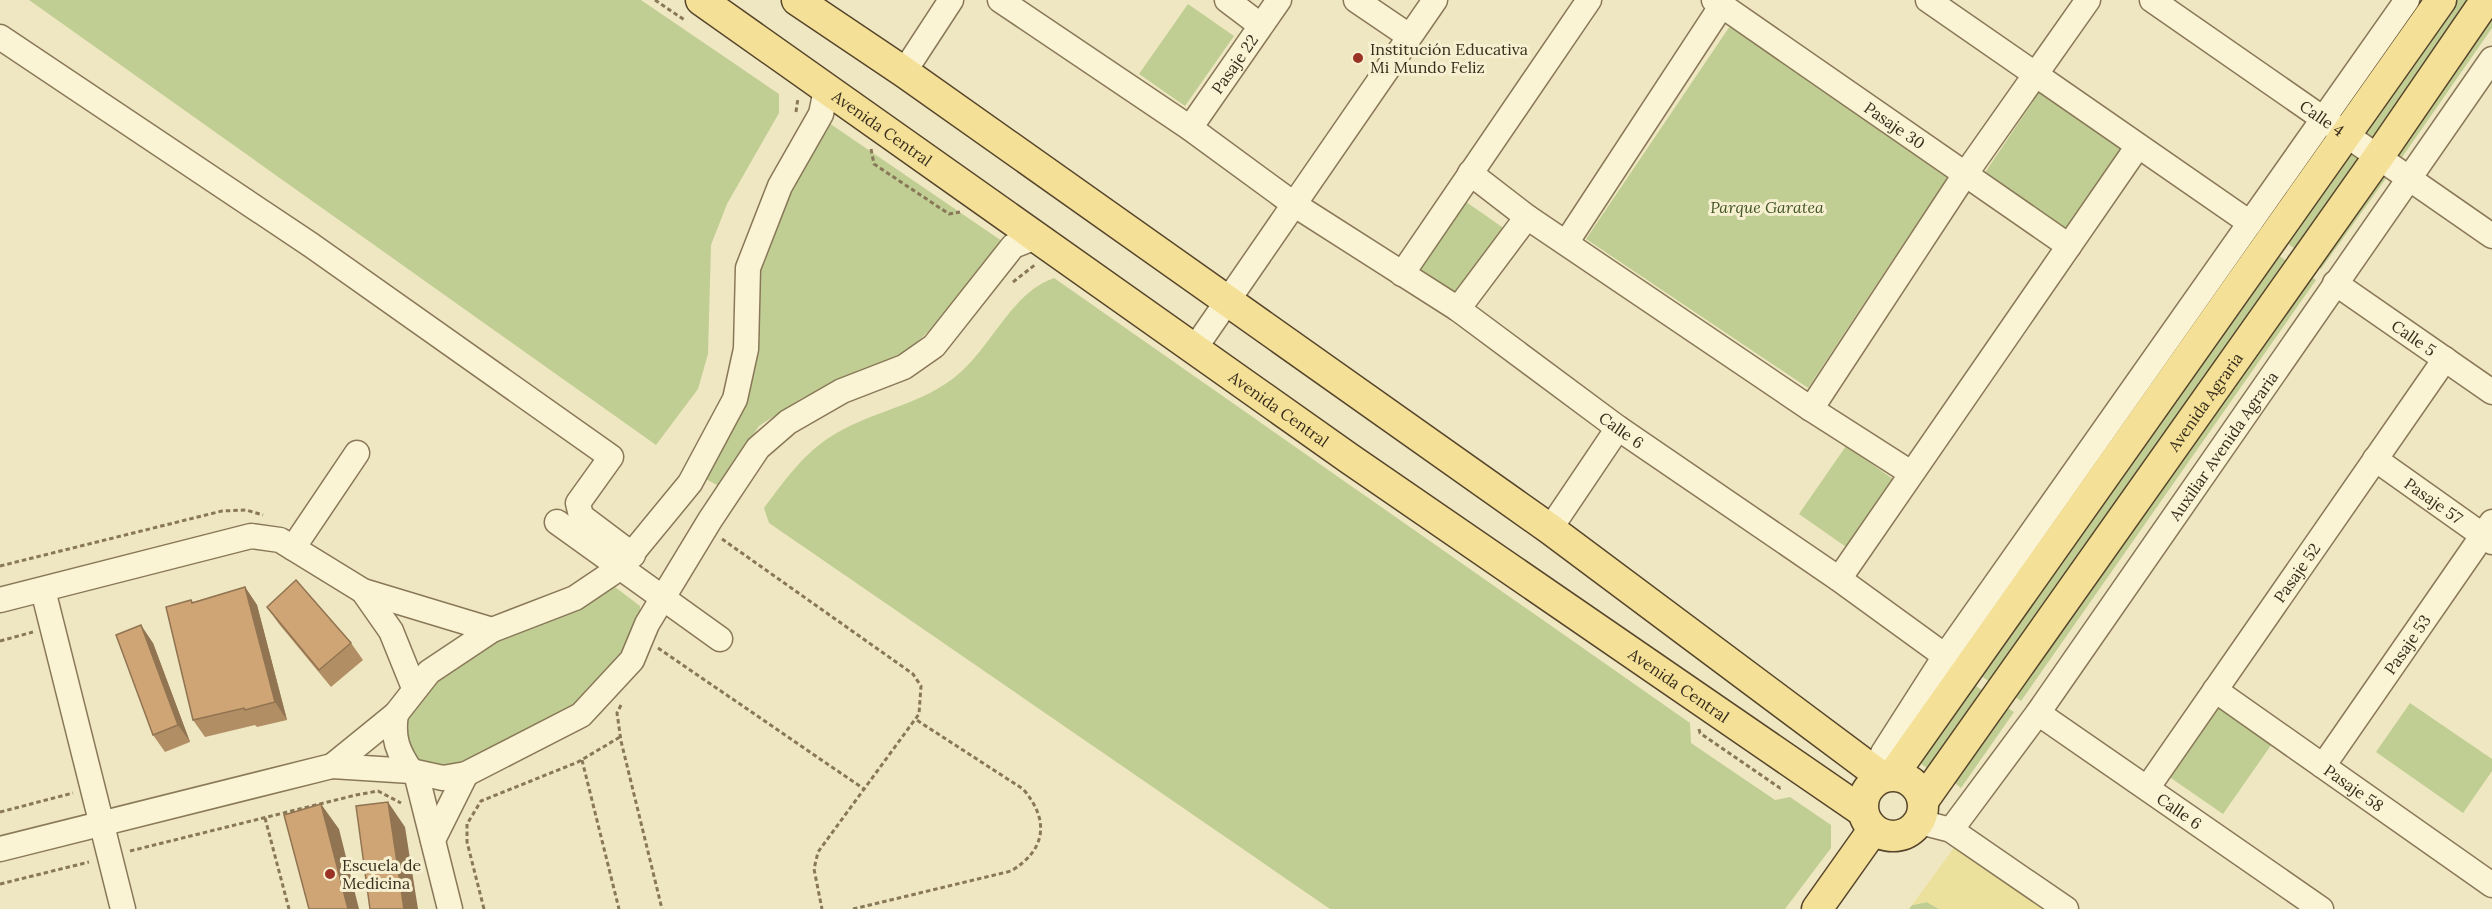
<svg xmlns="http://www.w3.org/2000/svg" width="2492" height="909" font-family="Lora,serif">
	<rect width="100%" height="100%" fill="#efe7c1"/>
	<path fill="#c0ce94" d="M 29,0 L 641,0 L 779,94 L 779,113 L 727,204 L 711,245 L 708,354 L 698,389 L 656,445 Z
		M 2447,0 L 2481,0 L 2379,147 L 2356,131 Z
		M 2492,1 L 2492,28 L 2398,163 L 2386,154 Z
		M 1188,4 L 1234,36 L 1185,106 L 1139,74 Z
		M 1730,26 L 1947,178 L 1808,388 L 1586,239 Z
		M 2040,91 L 2122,147 L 2064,233 L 1982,177 Z
		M 829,123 L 1002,241 L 941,320 L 907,351 L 802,398 L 759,426 L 719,486 L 702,477 L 759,270 L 782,200 Z
		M 2348,138 L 2374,157 L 2304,255 L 2278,237 Z
		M 2380,161 L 2392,170 L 2321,269 L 2310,261 Z
		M 1462,199 L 1505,229 L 1455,301 L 1412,270 Z
		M 2271,250 L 2295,267 L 2000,689 L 1977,673 Z
		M 2304,272 L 2316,280 L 2021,701 L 2009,692 Z
		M 1054,278 L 1690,723 L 1691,743 L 1775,800 L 1790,797 L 1831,825 L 1831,848 L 1785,909 L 1330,909 L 769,523 L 764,508 C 788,476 808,447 844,429 C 886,407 931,402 965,368 C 994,340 1014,292 1054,278 Z
		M 1846,446 L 1896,481 L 1849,549 L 1799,514 Z
		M 615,587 L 640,606 L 640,616 L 625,653 L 572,712 L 473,758 L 442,766 L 424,764 L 406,748 L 402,721 L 429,681 L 492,638 Z
		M 1971,682 L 1992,698 L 1937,775 L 1917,761 Z
		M 2000,703 L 2014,712 L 1961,788 L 1950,779 Z
		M 2219,703 L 2274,741 L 2223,814 L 2168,776 Z
		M 2410,703 L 2492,759 L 2492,771 L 2463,813 L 2376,752 Z
		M 1927,902 L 1939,909 L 1909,909 L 1912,905 Z"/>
	<path fill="#ece09d" d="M 1956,845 L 2056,909 L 1939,909 L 1927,902 L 1912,905 Z"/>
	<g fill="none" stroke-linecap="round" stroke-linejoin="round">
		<g stroke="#897858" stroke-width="27">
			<g id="minor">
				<path id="s1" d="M 1000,0 L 1190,128 L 1295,205 L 1458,309 L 1618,428 L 1839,579 L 1945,656"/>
				<path d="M 1227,0 L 1260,25"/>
				<path d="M 1356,0 L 1409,36"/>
				<path id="s2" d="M 1714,0 L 2069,246"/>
				<path d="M 1928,0 L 2250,223"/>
				<path id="s3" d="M 2152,0 L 2492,236"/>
				<path d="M 0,37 L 311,245 L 611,457 L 578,503 L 581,516 L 633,555"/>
				<path d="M 904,72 L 951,0"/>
				<path id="s4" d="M 1190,128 L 1279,0"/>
				<path d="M 1470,173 L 1527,217 L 1811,409 L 1911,473"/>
				<path d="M 1566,243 L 1722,5"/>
				<path d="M 1402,274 L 1589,0"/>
				<path id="s5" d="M 2335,283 L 2492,392"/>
				<path d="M 1458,309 L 1527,217"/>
				<path d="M 1195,348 L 1435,0"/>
				<path d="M 1811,409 L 1964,176 L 2088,0"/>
				<path id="s6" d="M 2375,459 L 2492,542"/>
				<path d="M 557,522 L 720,639"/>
				<path d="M 1550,529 L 1618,428"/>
				<path d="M 293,548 L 357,453"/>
				<path d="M 1839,579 L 2138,146"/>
				<path d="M 43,590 L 123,909"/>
				<path d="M 363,591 L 391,631 L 414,688"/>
				<path d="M 0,600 L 251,536 L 280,540 L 363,591 L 492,630"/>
				<path id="s7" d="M 2215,690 L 2492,885"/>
				<path id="s8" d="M 2038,713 L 2321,909"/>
				<path d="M 396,714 C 392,738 398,752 411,771"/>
				<path d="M 332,766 L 396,714 L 429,672 L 492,630 L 575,598 L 621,567 L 690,483 L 735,399 L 746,349 L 748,268 L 780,186 L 821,114 L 826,90"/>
				<path id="s9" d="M 2323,766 L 2492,522"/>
				<path d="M 416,773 L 450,909"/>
				<path d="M 1888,776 L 1883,753 L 1945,656 L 2407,0"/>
				<path id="s10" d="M 2148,787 L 2445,359"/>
				<path d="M 1920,822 L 1951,830 L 2066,909"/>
				<path id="s11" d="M 1951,830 L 2038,713 L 2492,59"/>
				<path d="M 433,840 L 466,774"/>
				<path d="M 0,849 L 332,766 L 411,771 L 443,778 L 466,774 L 581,715 L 632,660 L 647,624 L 710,520 L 758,448 L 788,422 L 842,391 L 904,367 L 934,346 L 1013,246 L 1036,237"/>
			</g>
		</g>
		<g stroke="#57452c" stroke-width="33">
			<g id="major">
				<path id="s12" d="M 701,0 L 1350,459 L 1862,811"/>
				<path d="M 797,0 L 904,72 L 1550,529 L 1882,777"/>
				<path d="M 1893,775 L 2441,0"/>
				<circle cx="1893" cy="806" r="30"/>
				<path id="s13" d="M 1923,801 L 2379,156 L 2486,0"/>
				<path d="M 1817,909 L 1873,830"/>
			</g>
		</g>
		<path stroke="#897858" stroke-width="3" stroke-dasharray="4.5 3" stroke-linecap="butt" d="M 655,0 L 686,21
			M 796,112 L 798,98
			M 871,149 L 874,164 L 949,214 L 960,212
			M 1013,282 L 1036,264
			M 722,539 L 913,674 L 921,686 L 919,714 L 818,852 L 814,869 L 822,909
			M 0,566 L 222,511 L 246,510 L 263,515
			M 0,641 L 33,632
			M 658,648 L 864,789
			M 621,705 L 617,713 L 621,741 L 662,909
			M 1699,729 L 1700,733 L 1780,788 L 1783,787
			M 582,760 L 619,909
			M 0,812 L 73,793
			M 265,818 L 289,909
			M 130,851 L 356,795 L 378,791 L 401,803
			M 0,884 L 89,862
			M 484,909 L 467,842 L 467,824 L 481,801 L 578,762 L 620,737
			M 853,909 L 1011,871 C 1046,850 1050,820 1023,789 L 915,719"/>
		<use href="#minor" stroke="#faf3d4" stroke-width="24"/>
		<use href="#major" stroke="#f4e197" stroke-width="30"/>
	</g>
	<path fill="#b28e65" d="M 245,587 L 257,605 L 287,720 L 257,727 L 255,725 L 205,737 L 193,720 L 191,600 L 193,602 Z
		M 267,607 L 351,643 L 363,660 L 331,687 L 279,624 Z
		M 153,643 L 190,742 L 165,752 L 153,735 Z"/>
	<path fill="#917452" d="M 245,587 L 257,605 L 287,720 L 275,702 Z
		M 141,625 L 153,643 L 190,742 L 178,725 Z
		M 388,802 L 405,827 L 418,909 L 404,909 Z
		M 321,804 L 339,829 L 359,909 L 348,909 Z"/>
	<path fill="#cfa575" stroke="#917452" stroke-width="1.5" d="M 296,580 L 351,643 L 319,670 L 267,607 Z
		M 245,587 L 275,702 L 245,710 L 244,708 L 193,720 L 166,607 L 191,600 L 192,603 Z
		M 141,625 L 178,725 L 153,735 L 116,635 Z
		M 388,802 L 404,909 L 370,909 L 356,806 Z
		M 321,804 L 348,909 L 309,909 L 284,815 Z"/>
	<g fill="#9a3226" stroke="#f6f0d1" stroke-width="2">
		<circle cx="1358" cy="58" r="6"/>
		<circle cx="330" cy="874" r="6"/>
	</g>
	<g text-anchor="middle" stroke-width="6" stroke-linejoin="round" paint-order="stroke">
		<g font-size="16" fill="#382d1d" stroke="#f6f0d1" text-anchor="start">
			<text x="1370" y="55">Institución Educativa<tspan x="1370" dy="18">Mi Mundo Feliz</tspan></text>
			<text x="342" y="871">Escuela de<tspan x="342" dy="18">Medicina</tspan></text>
		</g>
		<g font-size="16" fill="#382d1d" stroke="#f6f0d1">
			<text dy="6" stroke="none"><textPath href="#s4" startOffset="78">Pasaje 22</textPath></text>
			<text dy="6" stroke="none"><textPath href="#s3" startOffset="207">Calle 4</textPath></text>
			<text dy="6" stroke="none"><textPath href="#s2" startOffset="220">Pasaje 30</textPath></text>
			<text dy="6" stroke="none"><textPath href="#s12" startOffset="222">Avenida Central</textPath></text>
			<text dy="6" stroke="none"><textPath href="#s5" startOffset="96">Calle 5</textPath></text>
			<text dy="6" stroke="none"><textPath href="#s13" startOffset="489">Avenida Agraria</textPath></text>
			<text dy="6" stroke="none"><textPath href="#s12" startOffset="708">Avenida Central</textPath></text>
			<text dy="6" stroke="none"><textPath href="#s1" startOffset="756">Calle 6</textPath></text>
			<text dy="6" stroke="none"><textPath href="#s11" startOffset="471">Auxiliar Avenida Agraria</textPath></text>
			<text dy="6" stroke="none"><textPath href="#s6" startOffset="72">Pasaje 57</textPath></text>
			<text dy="6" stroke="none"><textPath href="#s10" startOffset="261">Pasaje 52</textPath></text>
			<text dy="6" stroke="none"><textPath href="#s9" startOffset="148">Pasaje 53</textPath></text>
			<text dy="6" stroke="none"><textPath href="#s12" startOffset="1194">Avenida Central</textPath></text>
			<text dy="6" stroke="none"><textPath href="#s7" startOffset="170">Pasaje 58</textPath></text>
			<text dy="6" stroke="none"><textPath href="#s8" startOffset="172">Calle 6</textPath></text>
		</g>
		<g font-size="16" font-style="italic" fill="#435523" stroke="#f6f0d1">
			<text x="1767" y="213">Parque Garatea</text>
		</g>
	</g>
</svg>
